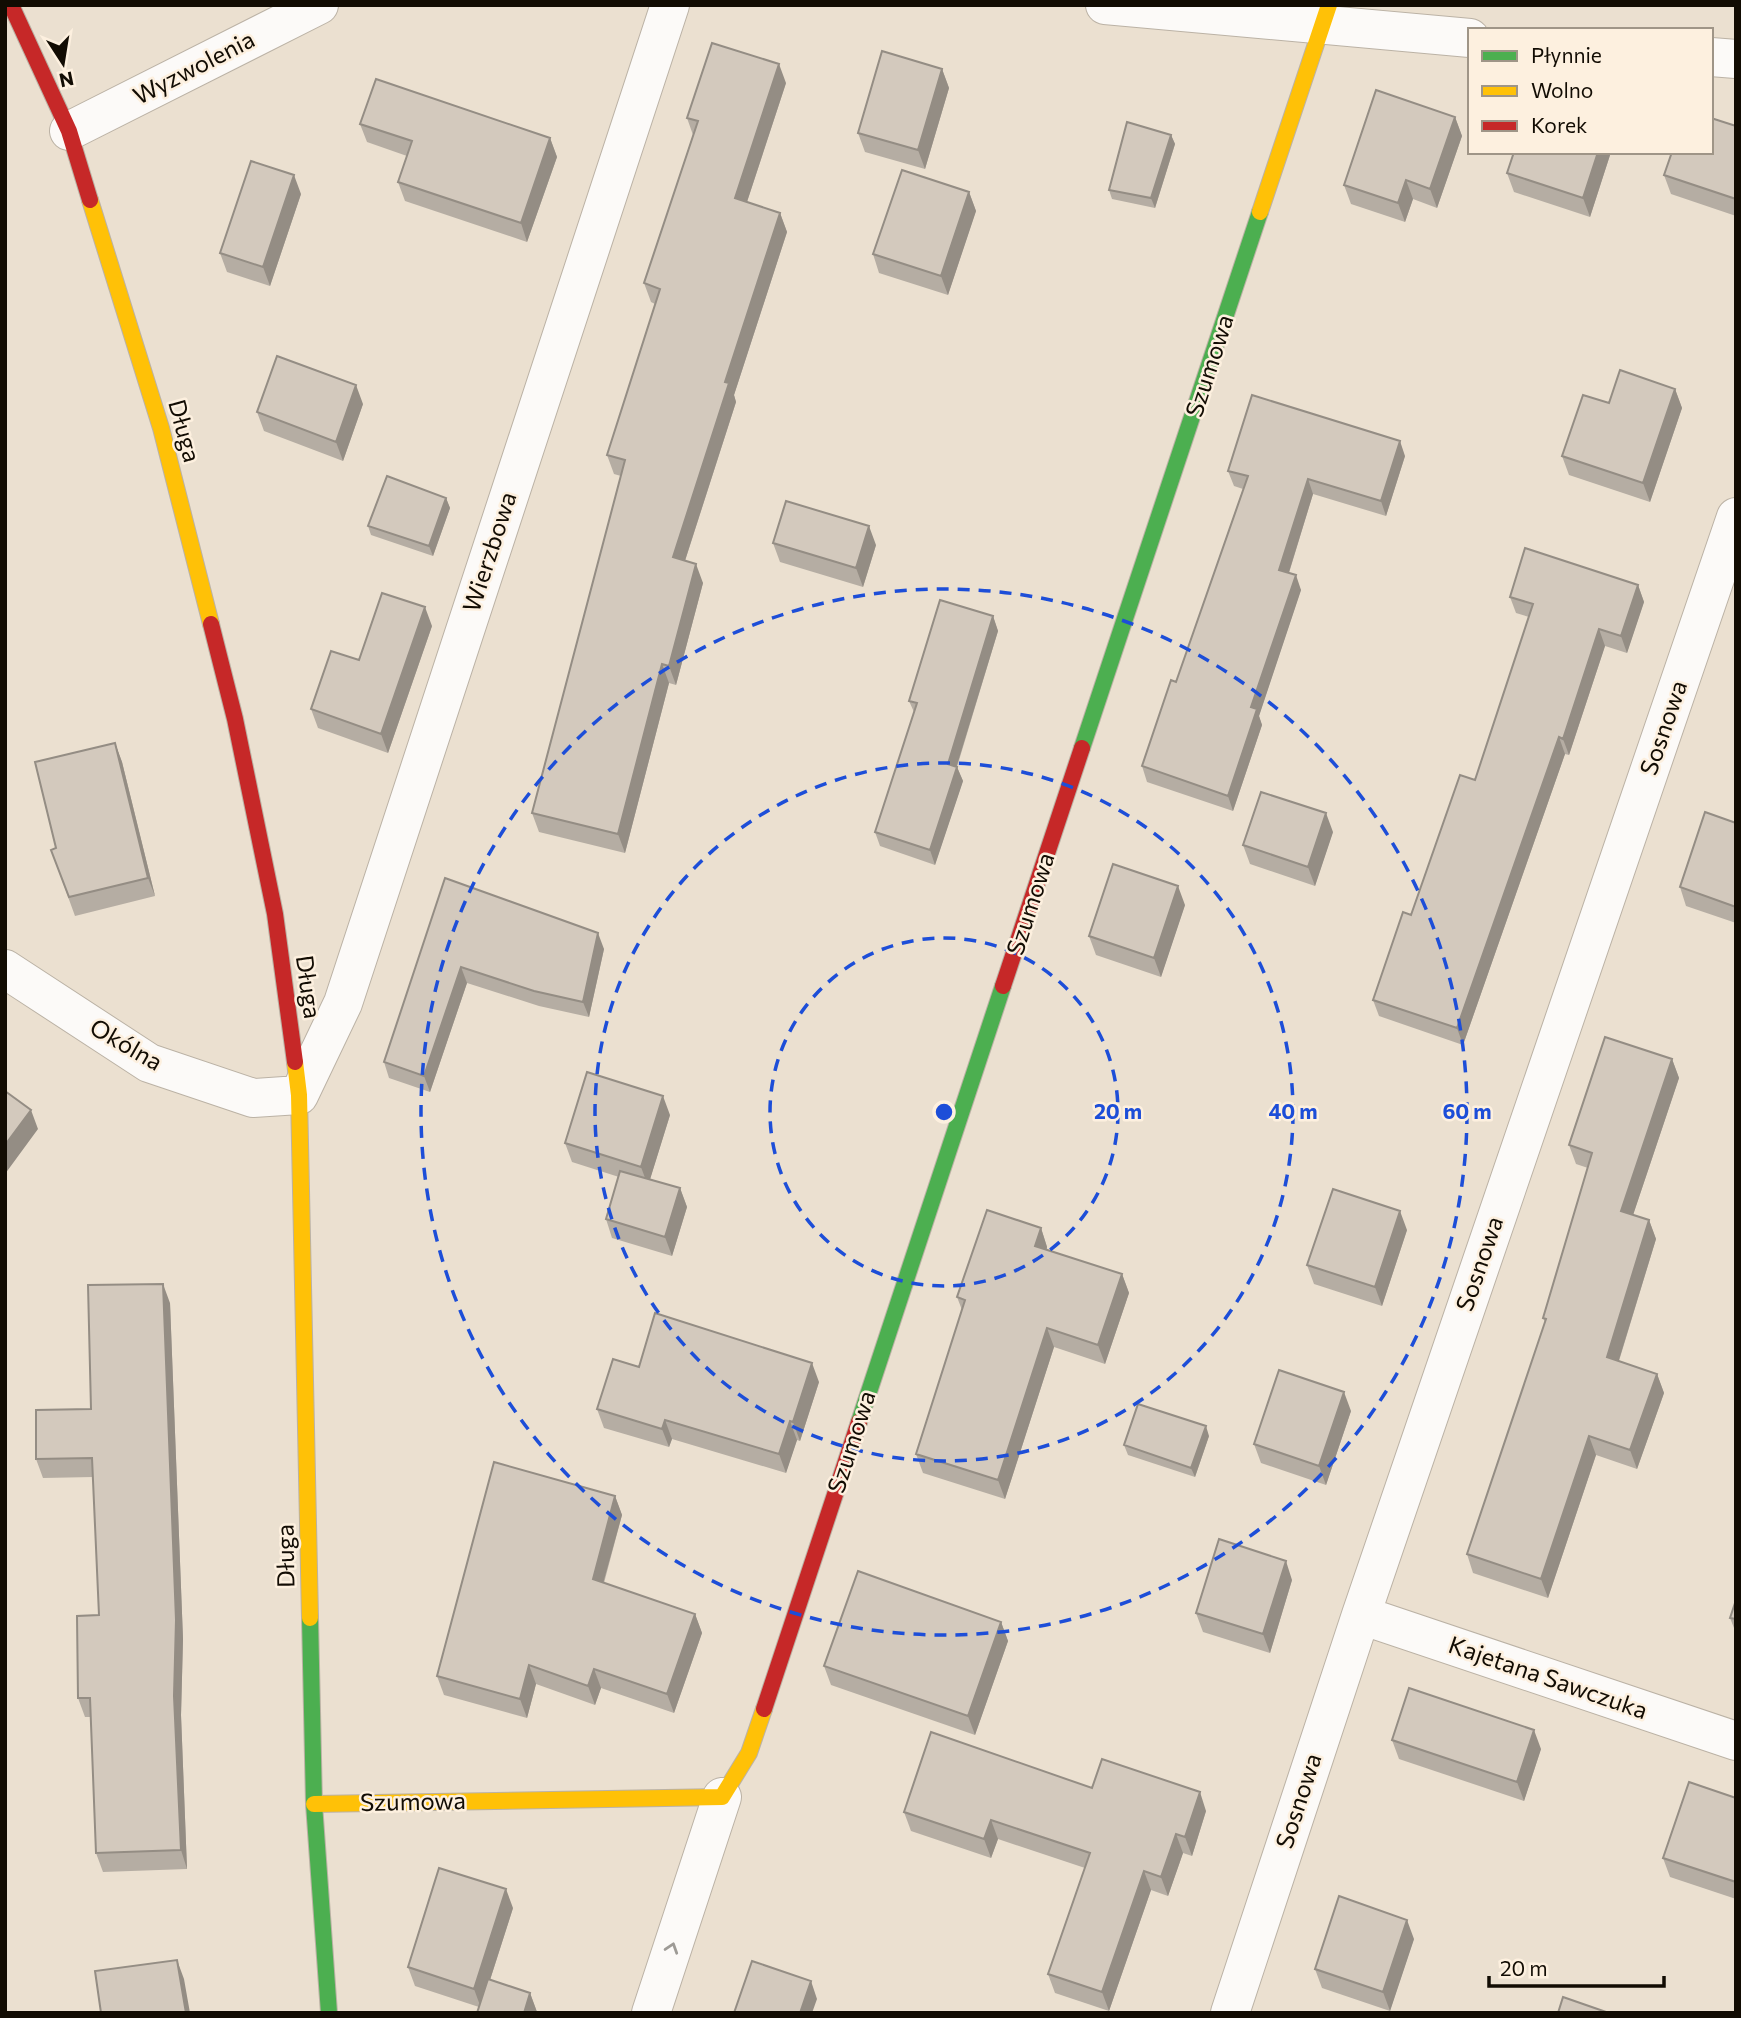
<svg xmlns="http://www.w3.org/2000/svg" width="1741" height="2018" font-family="Commissioner,sans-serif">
	<rect width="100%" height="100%" fill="#ebe0d0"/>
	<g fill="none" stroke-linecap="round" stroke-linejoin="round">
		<g stroke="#bbb2a5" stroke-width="40">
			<path id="street" d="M 1105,5 L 1470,38
				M 1711,57 L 1736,59
				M 69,131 L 319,5
				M 5,969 L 149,1063 L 253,1098 L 299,1095 L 343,1003 L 670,5
				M 1361,1615 L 1736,1741
				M 651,2013 L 722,1797
				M 1230,2013 L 1361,1615 L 1736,517"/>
		</g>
		<g stroke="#bbb2a5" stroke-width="18">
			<path id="fast" d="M 1082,748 L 1260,212
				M 859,1422 L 1003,986
				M 310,1618 L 314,1804 L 329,2013"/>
		</g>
		<g stroke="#bbb2a5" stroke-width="18">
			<path id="slow" d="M 90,200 L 161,428 L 211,624
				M 1260,212 L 1329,5
				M 295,1062 L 299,1095 L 310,1618
				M 314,1804 L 722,1797 L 749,1753 L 764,1709"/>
		</g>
		<g stroke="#bbb2a5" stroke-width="18">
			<path id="jam" d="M 11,5 L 69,131 L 90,200
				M 211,624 L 235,719 L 275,914 L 295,1062
				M 1003,986 L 1082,748
				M 764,1709 L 859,1422"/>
		</g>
		<use href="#street" stroke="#fcfaf8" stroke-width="38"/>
		<use href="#fast" stroke="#4caf50" stroke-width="16"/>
		<use href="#slow" stroke="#ffc107" stroke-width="16"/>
		<use href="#jam" stroke="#c62828" stroke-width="16"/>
	</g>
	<path fill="#b5ada3" d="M 942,69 L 949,88 L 925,169 L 865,152 L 858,133 Z
		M 786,83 L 747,202 L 780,213 L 787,232 L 734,395 L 736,402 L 685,561 L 703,583 L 676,685 L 669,683 L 625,853 L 539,832 L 532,813 L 621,476 L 614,474 L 607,455 L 655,304 L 651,302 L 644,283 L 693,135 L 687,118 Z
		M 1455,117 L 1462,136 L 1437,208 L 1413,199 L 1405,222 L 1351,204 L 1344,185 Z
		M 360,124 L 550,138 L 557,157 L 527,242 L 405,201 L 398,182 L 407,156 L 367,142 Z
		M 1736,126 L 1736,216 L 1671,194 L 1664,175 Z
		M 1171,135 L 1175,144 L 1155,208 L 1112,199 L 1109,190 Z
		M 1611,152 L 1590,217 L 1514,192 L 1507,173 Z
		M 969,192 L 976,211 L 948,295 L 879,273 L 873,254 Z
		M 301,194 L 270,286 L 227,272 L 220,253 Z
		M 1675,389 L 1682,408 L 1650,502 L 1569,475 L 1562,456 L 1609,403 Z
		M 363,404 L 343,461 L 264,431 L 257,412 Z
		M 1405,456 L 1386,516 L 1313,494 L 1289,573 L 1301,590 L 1259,716 L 1262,725 L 1233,811 L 1147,782 L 1142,766 L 1176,682 L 1243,489 L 1234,486 L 1228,471 Z
		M 446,498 L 450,508 L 433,556 L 371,535 L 368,526 Z
		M 773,543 L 876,545 L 863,587 L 780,562 Z
		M 1638,585 L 1644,602 L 1627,653 L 1605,646 L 1569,755 L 1565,754 L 1463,1045 L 1379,1016 L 1373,1000 L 1475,780 L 1529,617 L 1516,613 L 1510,597 Z
		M 993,616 L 998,631 L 957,767 L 963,781 L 935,865 L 880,846 L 875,832 L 914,712 L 909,701 Z
		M 432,626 L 388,753 L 318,728 L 311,709 L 359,660 Z
		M 115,743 L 122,762 L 155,896 L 75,916 L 51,850 L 56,848 Z
		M 1736,823 L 1736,923 L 1686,906 L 1680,887 Z
		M 1333,832 L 1315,886 L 1250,864 L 1243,845 Z
		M 445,878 L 604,949 L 589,1017 L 539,1006 L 467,983 L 430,1092 L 389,1078 L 384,1062 Z
		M 1185,905 L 1161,977 L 1096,955 L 1089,936 Z
		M 1672,1059 L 1679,1078 L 1633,1215 L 1649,1220 L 1656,1239 L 1619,1361 L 1657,1374 L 1664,1393 L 1637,1469 L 1596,1455 L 1548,1598 L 1473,1573 L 1467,1554 L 1545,1322 L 1543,1318 L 1588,1168 L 1576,1164 L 1569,1145 Z
		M 670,1115 L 650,1179 L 680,1188 L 687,1207 L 672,1256 L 612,1238 L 606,1219 L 619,1177 L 572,1162 L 565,1143 Z
		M 1041,1228 L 1047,1247 L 1047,1250 L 1122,1274 L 1129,1293 L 1105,1364 L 1054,1347 L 1005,1499 L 923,1473 L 916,1454 L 962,1310 L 957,1297 Z
		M 1407,1230 L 1382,1306 L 1314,1284 L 1307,1265 Z
		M 170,1303 L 183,1639 L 181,1715 L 187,1869 L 103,1872 L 96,1853 L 91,1717 L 85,1717 L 78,1698 L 99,1615 L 93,1477 L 43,1478 L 36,1459 L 91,1409 Z
		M 639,1367 L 819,1382 L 800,1441 L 797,1440 L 786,1473 L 672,1439 L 669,1447 L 604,1428 L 597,1409 Z
		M 1351,1411 L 1326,1485 L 1261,1463 L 1254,1444 Z
		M 1209,1436 L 1195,1477 L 1128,1455 L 1124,1445 Z
		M 615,1496 L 622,1515 L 604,1583 L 695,1614 L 702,1633 L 674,1713 L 601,1688 L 595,1705 L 536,1684 L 527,1718 L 444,1695 L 437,1676 Z
		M 1292,1580 L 1270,1653 L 1203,1632 L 1196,1613 Z
		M 1736,1600 L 1736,1633 L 1730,1618 Z
		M 1001,1622 L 1008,1641 L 975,1735 L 831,1685 L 824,1666 Z
		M 1392,1740 L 1541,1749 L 1524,1801 L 1399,1759 Z
		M 1092,1788 L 1206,1811 L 1192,1856 L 1183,1853 L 1168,1896 L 1151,1890 L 1109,2011 L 1055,1993 L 1048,1974 L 1085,1868 L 998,1839 L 991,1858 L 911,1831 L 904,1812 Z
		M 1736,1798 L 1736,1899 L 1670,1877 L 1663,1858 Z
		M 513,1908 L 490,1980 L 530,1993 L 537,2012 L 479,2007 L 415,1986 L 408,1967 Z
		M 1414,1939 L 1390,2011 L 1322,1988 L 1315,1969 Z"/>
	<path fill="#948d84" d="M 779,64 L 786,83 L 742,217 L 735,198 Z
		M 942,69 L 949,88 L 925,169 L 918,150 Z
		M 1455,117 L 1462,136 L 1437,208 L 1430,189 Z
		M 1171,135 L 1175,144 L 1155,208 L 1151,198 Z
		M 550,138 L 557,157 L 527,242 L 521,223 Z
		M 1598,152 L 1611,152 L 1590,217 L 1583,198 Z
		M 294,175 L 301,194 L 270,286 L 263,267 Z
		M 1406,180 L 1413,199 L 1405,222 L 1398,203 Z
		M 969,192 L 976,211 L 948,295 L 941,276 Z
		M 780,213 L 787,232 L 734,395 L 736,402 L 680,576 L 673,557 L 725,382 Z
		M 356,385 L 363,404 L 343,461 L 336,442 Z
		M 1675,389 L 1682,408 L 1650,502 L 1643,483 Z
		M 1400,441 L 1405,456 L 1386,516 L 1381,501 Z
		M 1308,479 L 1313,494 L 1285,585 L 1279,570 Z
		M 446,498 L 450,508 L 433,556 L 429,546 Z
		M 869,526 L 876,545 L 863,587 L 856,568 Z
		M 696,564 L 703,583 L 676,685 L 669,666 Z
		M 1296,575 L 1301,590 L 1259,716 L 1262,725 L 1233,811 L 1228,796 L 1251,707 Z
		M 1638,585 L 1644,602 L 1627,653 L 1621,636 Z
		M 425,607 L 432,626 L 388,753 L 381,734 Z
		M 993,616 L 998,631 L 953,778 L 948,764 Z
		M 1599,629 L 1605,646 L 1569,755 L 1563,739 Z
		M 662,664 L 669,683 L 625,853 L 618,834 Z
		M 1559,737 L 1565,754 L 1463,1045 L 1457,1028 Z
		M 115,743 L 122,762 L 155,896 L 148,878 Z
		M 957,767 L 963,781 L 935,865 L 930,850 Z
		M 1326,813 L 1333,832 L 1315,886 L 1308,867 Z
		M 1178,886 L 1185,905 L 1161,977 L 1154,958 Z
		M 598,933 L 604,949 L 589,1017 L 583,1002 Z
		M 461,967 L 467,983 L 430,1092 L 424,1076 Z
		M 1672,1059 L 1679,1078 L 1628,1230 L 1621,1211 Z
		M 663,1096 L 670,1115 L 648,1186 L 641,1167 Z
		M 31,1110 L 38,1129 L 5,1174 L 5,1145 Z
		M 680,1188 L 687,1207 L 672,1256 L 665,1237 Z
		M 1400,1211 L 1407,1230 L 1382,1306 L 1375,1287 Z
		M 1649,1220 L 1656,1239 L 1614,1376 L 1607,1357 Z
		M 1041,1228 L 1047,1247 L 1042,1265 L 1035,1246 Z
		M 1122,1274 L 1129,1293 L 1105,1364 L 1098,1345 Z
		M 163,1284 L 170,1303 L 183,1639 L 181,1715 L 187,1869 L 181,1850 L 174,1696 Z
		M 1047,1328 L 1054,1347 L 1005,1499 L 998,1480 Z
		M 812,1363 L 819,1382 L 800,1441 L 793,1422 Z
		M 1657,1374 L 1664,1393 L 1637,1469 L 1630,1450 Z
		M 1344,1392 L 1351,1411 L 1326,1485 L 1319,1466 Z
		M 665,1420 L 672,1439 L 669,1447 L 662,1429 Z
		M 790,1421 L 797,1440 L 786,1473 L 779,1454 Z
		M 1206,1426 L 1209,1436 L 1195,1477 L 1191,1468 Z
		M 1589,1436 L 1596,1455 L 1548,1598 L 1541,1579 Z
		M 615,1496 L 622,1515 L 599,1598 L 593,1579 Z
		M 1286,1561 L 1292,1580 L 1270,1653 L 1263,1634 Z
		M 695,1614 L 702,1633 L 674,1713 L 667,1694 Z
		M 1001,1622 L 1008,1641 L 975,1735 L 968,1716 Z
		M 529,1665 L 536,1684 L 527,1718 L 520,1699 Z
		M 594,1669 L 601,1688 L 595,1705 L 588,1686 Z
		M 1534,1730 L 1541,1749 L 1524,1801 L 1517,1782 Z
		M 1200,1792 L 1206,1811 L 1192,1856 L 1185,1837 Z
		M 991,1820 L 998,1839 L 991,1858 L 984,1839 Z
		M 1176,1834 L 1183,1853 L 1168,1896 L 1161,1877 Z
		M 1144,1871 L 1151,1890 L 1109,2011 L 1102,1992 Z
		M 506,1889 L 513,1908 L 481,2008 L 474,1989 Z
		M 1407,1920 L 1414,1939 L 1390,2011 L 1383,1992 Z
		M 177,1960 L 184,1979 L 190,2013 L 186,2013 Z
		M 811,1981 L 817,1999 L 812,2013 L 800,2013 Z
		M 530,1993 L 537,2012 L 537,2013 L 524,2013 Z"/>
	<path fill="#d3c9bd" stroke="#948d84" stroke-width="2" d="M 712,43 L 779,64 L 735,198 L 780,213 L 725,382 L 729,383 L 673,557 L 696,564 L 669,666 L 662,664 L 618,834 L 532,813 L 625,460 L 607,455 L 660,289 L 644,283 L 698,121 L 687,118 Z
		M 882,51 L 942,69 L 918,150 L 858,133 Z
		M 376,79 L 550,138 L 521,223 L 398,182 L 412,141 L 360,124 Z
		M 1376,90 L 1455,117 L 1430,189 L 1406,180 L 1398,203 L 1344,185 Z
		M 1711,118 L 1736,126 L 1736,199 L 1664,175 L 1672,152 L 1711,152 Z
		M 1127,122 L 1171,135 L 1151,198 L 1109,190 Z
		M 1514,152 L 1598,152 L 1583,198 L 1507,173 Z
		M 251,161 L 294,175 L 263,267 L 220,253 Z
		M 902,170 L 969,192 L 941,276 L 873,254 Z
		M 277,356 L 356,385 L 336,442 L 257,412 Z
		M 1620,370 L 1675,389 L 1643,483 L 1562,456 L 1583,395 L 1609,403 Z
		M 1252,395 L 1400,441 L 1381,501 L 1308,479 L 1279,570 L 1296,575 L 1251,707 L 1257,709 L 1228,796 L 1142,766 L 1171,680 L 1176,682 L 1248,476 L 1228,471 Z
		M 387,476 L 446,498 L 429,546 L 368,526 Z
		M 786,501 L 869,526 L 856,568 L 773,543 Z
		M 1525,548 L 1638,585 L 1621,636 L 1599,629 L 1563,739 L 1559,737 L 1457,1028 L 1373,1000 L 1403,912 L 1411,915 L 1460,775 L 1475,780 L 1533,604 L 1510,597 Z
		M 382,593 L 425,607 L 381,734 L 311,709 L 331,651 L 359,660 Z
		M 940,600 L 993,616 L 948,764 L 957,767 L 930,850 L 875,832 L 917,703 L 909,701 Z
		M 115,743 L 148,878 L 69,897 L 51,850 L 56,848 L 35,762 Z
		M 1261,792 L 1326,813 L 1308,867 L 1243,845 Z
		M 1705,812 L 1736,823 L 1736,907 L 1680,887 Z
		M 1113,864 L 1178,886 L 1154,958 L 1089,936 Z
		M 445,878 L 598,933 L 583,1002 L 534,991 L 461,967 L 424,1076 L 384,1062 Z
		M 1605,1037 L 1672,1059 L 1621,1211 L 1649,1220 L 1607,1357 L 1657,1374 L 1630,1450 L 1589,1436 L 1541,1579 L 1467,1554 L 1546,1319 L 1543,1318 L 1592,1153 L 1569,1145 Z
		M 587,1072 L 663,1096 L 641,1167 L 565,1143 Z
		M 5,1091 L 31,1110 L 5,1145 Z
		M 620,1171 L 680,1188 L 665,1237 L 606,1219 Z
		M 1333,1189 L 1400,1211 L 1375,1287 L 1307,1265 Z
		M 987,1210 L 1041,1228 L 1035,1246 L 1122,1274 L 1098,1345 L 1047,1328 L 998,1480 L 916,1454 L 965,1300 L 957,1297 Z
		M 163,1284 L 176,1620 L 174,1696 L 181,1850 L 96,1853 L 90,1698 L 78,1698 L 77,1616 L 99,1615 L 92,1458 L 36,1459 L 36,1410 L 91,1409 L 88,1285 Z
		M 655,1313 L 812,1363 L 793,1422 L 790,1421 L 779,1454 L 665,1420 L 662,1429 L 597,1409 L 613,1359 L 639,1367 Z
		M 1279,1370 L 1344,1392 L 1319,1466 L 1254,1444 Z
		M 1138,1404 L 1206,1426 L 1191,1468 L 1124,1445 Z
		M 494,1462 L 615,1496 L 593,1579 L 695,1614 L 667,1694 L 594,1669 L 588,1686 L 529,1665 L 520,1699 L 437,1676 Z
		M 1219,1539 L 1286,1561 L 1263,1634 L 1196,1613 Z
		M 858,1571 L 1001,1622 L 968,1716 L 824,1666 Z
		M 1736,1600 L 1736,1619 L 1730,1618 Z
		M 1409,1688 L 1534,1730 L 1517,1782 L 1392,1740 Z
		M 931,1732 L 1092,1788 L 1102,1759 L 1200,1792 L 1185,1837 L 1176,1834 L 1161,1877 L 1144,1871 L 1102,1992 L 1048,1974 L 1090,1853 L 991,1820 L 984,1839 L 904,1812 Z
		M 1689,1782 L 1736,1798 L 1736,1882 L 1663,1858 Z
		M 439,1868 L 506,1889 L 474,1989 L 408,1967 Z
		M 1339,1896 L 1407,1920 L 1383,1992 L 1315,1969 Z
		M 177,1960 L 186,2013 L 101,2013 L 95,1971 Z
		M 752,1961 L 811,1981 L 800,2013 L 734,2013 Z
		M 488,1979 L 530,1993 L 524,2013 L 477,2013 Z
		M 1563,1997 L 1609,2013 L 1558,2013 Z"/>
	<defs><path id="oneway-chevron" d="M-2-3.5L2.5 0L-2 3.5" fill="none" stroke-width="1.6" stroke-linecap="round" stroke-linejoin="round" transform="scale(1.75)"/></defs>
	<use stroke="#9e9b96" href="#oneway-chevron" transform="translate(672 1948) rotate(-72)"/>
	<g fill="none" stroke="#1d4ed8" stroke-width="3.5" stroke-dasharray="12 9">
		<circle cx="944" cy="1112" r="174"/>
		<circle cx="944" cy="1112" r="349"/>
		<circle cx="944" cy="1112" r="523"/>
	</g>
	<g text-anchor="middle" stroke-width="5" stroke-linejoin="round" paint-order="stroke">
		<g font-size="24" fill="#120c03" stroke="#fdf0df">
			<text transform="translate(194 68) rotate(-27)" y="8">Wyzwolenia</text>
			<text transform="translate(1210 366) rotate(-72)" y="8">Szumowa</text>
			<text transform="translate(184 431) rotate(75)" y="8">Długa</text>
			<text transform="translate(490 552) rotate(-72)" y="8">Wierzbowa</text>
			<text transform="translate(1664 728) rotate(-71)" y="8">Sosnowa</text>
			<text transform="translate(1031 904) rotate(-72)" y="8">Szumowa</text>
			<text transform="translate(308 987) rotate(82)" y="8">Długa</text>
			<text transform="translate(126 1045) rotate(30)" y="8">Okólna</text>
			<text transform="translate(1480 1264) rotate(-71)" y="8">Sosnowa</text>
			<text transform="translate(852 1442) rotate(-72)" y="8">Szumowa</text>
			<text transform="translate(286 1556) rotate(-91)" y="8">Długa</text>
			<text transform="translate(1548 1678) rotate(19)" y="8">Kajetana Sawczuka</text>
			<text transform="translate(1299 1801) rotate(-72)" y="8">Sosnowa</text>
			<text transform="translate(413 1802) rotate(-1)" y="8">Szumowa</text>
		</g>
	</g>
	<circle cx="944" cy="1112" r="10" fill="#1d4ed8" stroke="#fdf0df" stroke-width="3.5"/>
	<g font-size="21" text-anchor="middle" font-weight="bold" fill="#1d4ed8" stroke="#fdf0df" stroke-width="5" stroke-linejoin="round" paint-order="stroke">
		<text x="1118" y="1119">20 m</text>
		<text x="1293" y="1119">40 m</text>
		<text x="1467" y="1119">60 m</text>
	</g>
	<rect width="1741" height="2018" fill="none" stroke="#120c03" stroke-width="14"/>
	<rect x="1468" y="28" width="245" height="126" fill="#fdf0df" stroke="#9f9587" stroke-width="2"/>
	<rect x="1482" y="51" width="35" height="10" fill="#4caf50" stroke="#9f9587" stroke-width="2"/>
	<text x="1531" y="63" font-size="21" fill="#120c03">Płynnie</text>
	<rect x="1482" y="86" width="35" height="10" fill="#ffc107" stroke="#9f9587" stroke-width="2"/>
	<text x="1531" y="98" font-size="21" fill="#120c03">Wolno</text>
	<rect x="1482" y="121" width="35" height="10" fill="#c62828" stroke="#9f9587" stroke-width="2"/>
	<text x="1531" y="133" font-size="21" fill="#120c03">Korek</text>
	<g transform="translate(63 63) rotate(168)" stroke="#fdf0df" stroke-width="5" paint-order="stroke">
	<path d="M0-5L12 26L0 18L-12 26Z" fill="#120c03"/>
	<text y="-10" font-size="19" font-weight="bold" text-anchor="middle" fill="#120c03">N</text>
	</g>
	<path d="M1489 1976v10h175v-10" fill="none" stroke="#120c03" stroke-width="3.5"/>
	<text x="1500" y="1976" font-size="21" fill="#120c03" stroke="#fdf0df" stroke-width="5" paint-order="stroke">20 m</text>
</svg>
